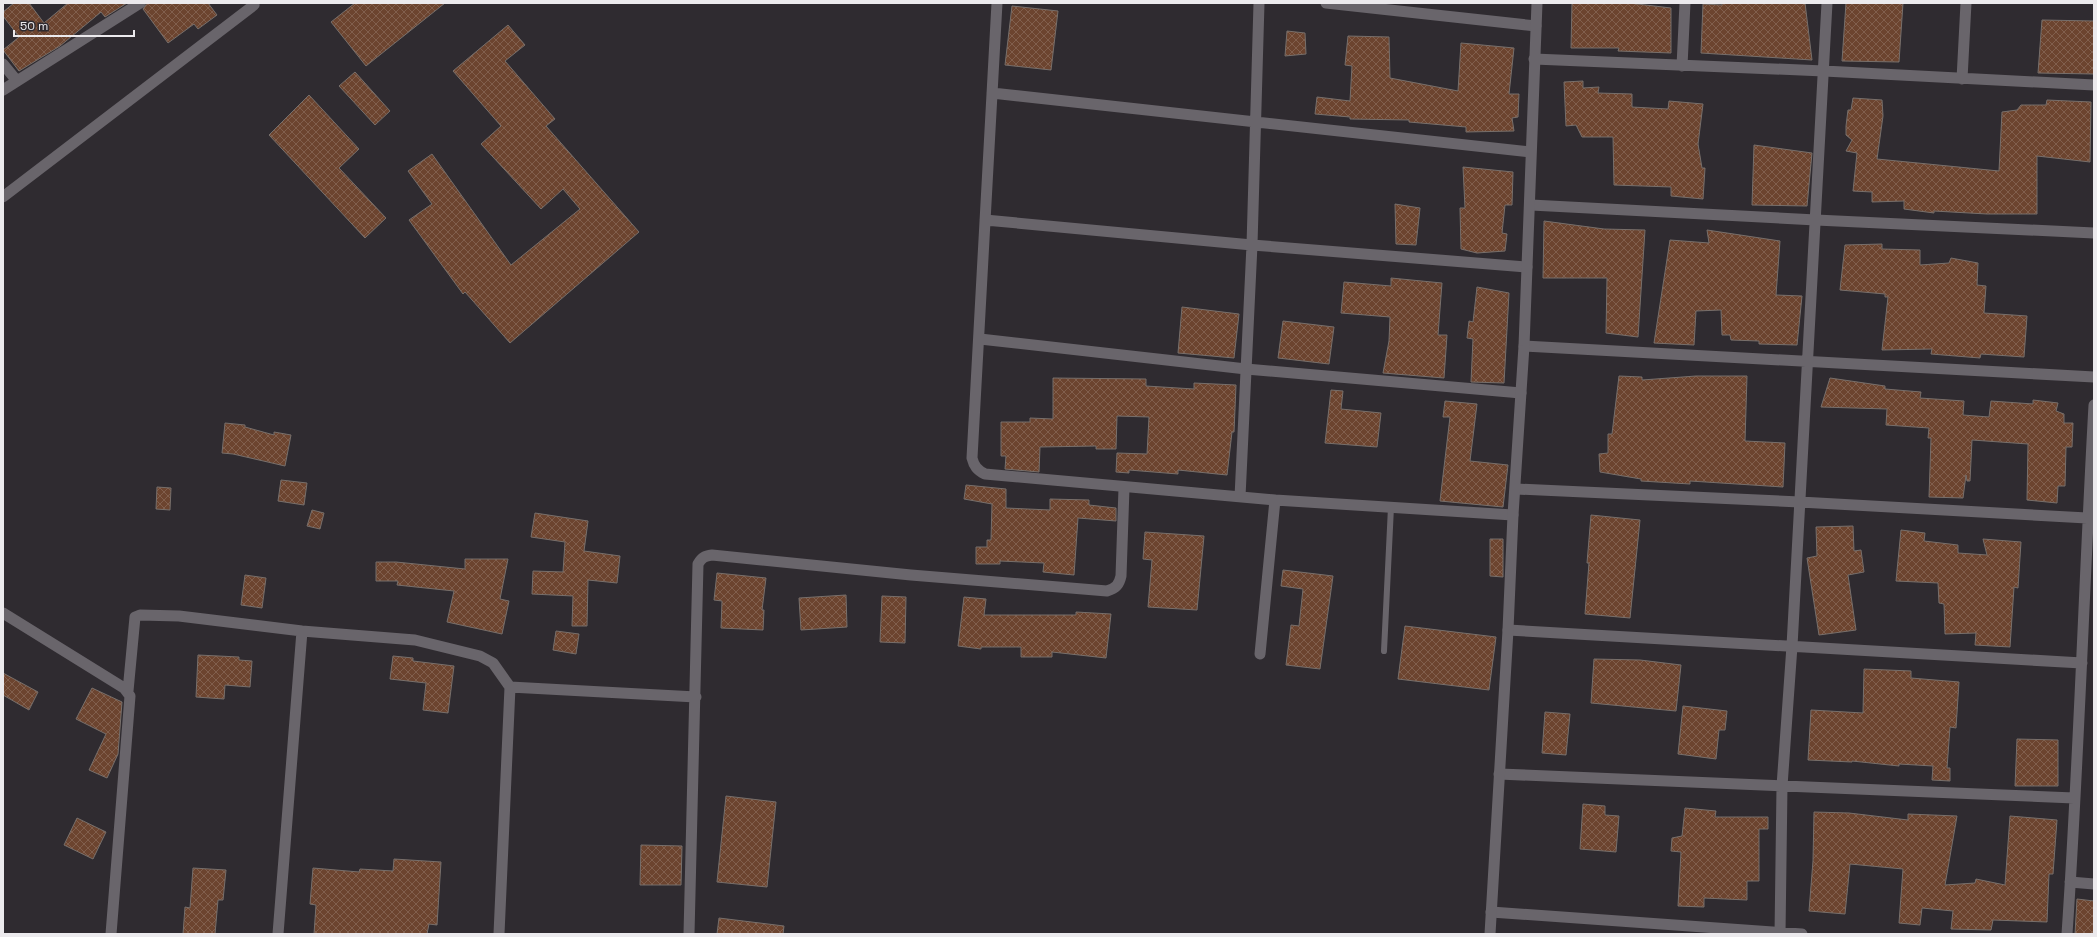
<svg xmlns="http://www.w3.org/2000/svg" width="2097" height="937" font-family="'Space Grotesk',sans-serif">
	<defs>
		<pattern id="building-cross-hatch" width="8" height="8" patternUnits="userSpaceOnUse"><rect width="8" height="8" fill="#6c442f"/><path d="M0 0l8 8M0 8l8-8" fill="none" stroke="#815f4d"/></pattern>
	</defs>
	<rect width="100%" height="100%" fill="#2f2b30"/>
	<path fill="url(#building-cross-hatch)" stroke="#776f6b" d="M 14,3 L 29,3 L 44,23 L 68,3 L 127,3 L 105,17 L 101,12 L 60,46 L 19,71 L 3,50 L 19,37 L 3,16 L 3,12 Z
		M 147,3 L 208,3 L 217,15 L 198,29 L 194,24 L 168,43 L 143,9 Z
		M 355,3 L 445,3 L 366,66 L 331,22 Z
		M 1572,3 L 1629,3 L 1671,8 L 1671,53 L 1618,51 L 1619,48 L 1571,48 Z
		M 1722,3 L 1805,3 L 1812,60 L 1701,53 L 1703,4 L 1722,5 Z
		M 1846,3 L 1903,3 L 1899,62 L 1842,61 Z
		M 1012,6 L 1058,11 L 1051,70 L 1005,65 Z
		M 2042,20 L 2094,21 L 2094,74 L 2038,73 Z
		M 508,25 L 525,45 L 505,61 L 555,119 L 546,126 L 639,232 L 510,343 L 465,292 L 463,294 L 409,220 L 432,204 L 408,171 L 432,154 L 511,265 L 580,209 L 563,189 L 541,209 L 481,144 L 501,126 L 453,71 Z
		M 1287,31 L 1305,33 L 1306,54 L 1285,56 Z
		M 1348,36 L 1389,37 L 1390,78 L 1458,91 L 1461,43 L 1514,48 L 1509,94 L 1519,94 L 1518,117 L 1512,118 L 1514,131 L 1466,132 L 1466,127 L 1409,122 L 1409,120 L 1350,119 L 1350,117 L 1315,114 L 1317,97 L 1350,101 L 1352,66 L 1345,65 Z
		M 355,72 L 390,111 L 375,125 L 339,86 Z
		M 1583,81 L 1583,88 L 1599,87 L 1598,93 L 1632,94 L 1632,107 L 1668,109 L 1669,101 L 1703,104 L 1698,144 L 1702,168 L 1705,168 L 1703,199 L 1671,196 L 1671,187 L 1614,185 L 1613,137 L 1582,137 L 1576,125 L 1566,126 L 1564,82 Z
		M 309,95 L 359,149 L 339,168 L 386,218 L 365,238 L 269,135 Z
		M 1853,98 L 1882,100 L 1883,116 L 1877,159 L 1999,171 L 2002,112 L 2017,110 L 2021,105 L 2046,105 L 2047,100 L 2091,102 L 2090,162 L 2037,156 L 2037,214 L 1987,214 L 1934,211 L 1934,213 L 1904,209 L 1904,201 L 1872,202 L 1872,192 L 1853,191 L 1857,153 L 1846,151 L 1852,140 L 1846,135 L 1846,126 L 1848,110 L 1851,110 Z
		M 1754,145 L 1812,153 L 1807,206 L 1752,205 Z
		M 1463,167 L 1513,172 L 1512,205 L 1505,205 L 1502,233 L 1507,234 L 1505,251 L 1477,253 L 1461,249 L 1460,208 L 1465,208 Z
		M 1395,204 L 1420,208 L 1416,245 L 1396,244 Z
		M 1544,221 L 1604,229 L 1645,230 L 1638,337 L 1606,333 L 1607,278 L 1543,278 Z
		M 1707,230 L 1780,241 L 1776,295 L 1802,296 L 1797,345 L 1759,344 L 1759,341 L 1731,340 L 1730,335 L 1722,335 L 1721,310 L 1696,311 L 1694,345 L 1654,343 L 1670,240 L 1709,243 Z
		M 1882,244 L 1882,249 L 1920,250 L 1920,265 L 1949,263 L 1951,258 L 1978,263 L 1977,285 L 1986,286 L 1984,313 L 2027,316 L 2024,357 L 1981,354 L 1980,358 L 1931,354 L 1932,349 L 1882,350 L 1888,297 L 1885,297 L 1885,294 L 1840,290 L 1845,245 Z
		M 1391,278 L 1442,283 L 1438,335 L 1447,335 L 1444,378 L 1383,373 L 1389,341 L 1390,317 L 1341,313 L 1344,282 L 1391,286 Z
		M 1477,287 L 1509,293 L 1504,383 L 1471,382 L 1473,339 L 1467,338 L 1469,321 L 1473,322 Z
		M 1182,307 L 1239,314 L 1234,358 L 1178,353 Z
		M 1283,321 L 1334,327 L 1329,364 L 1278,358 Z
		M 1619,376 L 1642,377 L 1642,380 L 1696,376 L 1747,376 L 1745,441 L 1785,443 L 1783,487 L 1690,481 L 1690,484 L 1641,481 L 1641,479 L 1600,472 L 1599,454 L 1608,453 L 1608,434 L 1612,434 Z
		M 1053,378 L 1146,379 L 1146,386 L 1194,389 L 1194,383 L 1236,385 L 1234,432 L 1232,432 L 1227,475 L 1178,470 L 1178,474 L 1129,470 L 1129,473 L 1116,472 L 1117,453 L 1147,454 L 1149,417 L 1117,416 L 1116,449 L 1096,449 L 1096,446 L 1040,447 L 1039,472 L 1005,469 L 1006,456 L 1001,456 L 1001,422 L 1030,422 L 1030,418 L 1053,419 Z
		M 1830,378 L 1885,386 L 1885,389 L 1921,392 L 1920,398 L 1964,401 L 1963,415 L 1989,417 L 1991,401 L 2033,404 L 2033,400 L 2058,403 L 2056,411 L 2064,414 L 2064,423 L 2073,423 L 2072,447 L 2066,447 L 2065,486 L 2058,486 L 2057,503 L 2027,500 L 2028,444 L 1972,440 L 1970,481 L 1967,481 L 1966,475 L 1963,498 L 1929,497 L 1931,438 L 1928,438 L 1929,428 L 1886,425 L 1887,409 L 1821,407 Z
		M 1331,390 L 1343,391 L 1341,409 L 1381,413 L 1377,447 L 1325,443 Z
		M 1445,401 L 1477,404 L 1470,461 L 1508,465 L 1503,507 L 1440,501 L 1450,417 L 1443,417 Z
		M 225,423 L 245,425 L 245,427 L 274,435 L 274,432 L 291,435 L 285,466 L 233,454 L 222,453 Z
		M 281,480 L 307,483 L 304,505 L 278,501 Z
		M 966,485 L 1006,489 L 1006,508 L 1050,510 L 1050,499 L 1089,500 L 1089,505 L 1116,508 L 1116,521 L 1078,518 L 1074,575 L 1043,572 L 1044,563 L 1000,561 L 1000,564 L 976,564 L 976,547 L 987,547 L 987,540 L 991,540 L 992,504 L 964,499 Z
		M 157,487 L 171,488 L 170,510 L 156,509 Z
		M 312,510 L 324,513 L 320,529 L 307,526 Z
		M 535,513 L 588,521 L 584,551 L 620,556 L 617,583 L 588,580 L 587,626 L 572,626 L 573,596 L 532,594 L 533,571 L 563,572 L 565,542 L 531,537 Z
		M 1591,515 L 1640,520 L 1630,618 L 1585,614 L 1589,563 L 1587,563 Z
		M 1853,526 L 1854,551 L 1861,550 L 1864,572 L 1848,575 L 1856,630 L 1819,635 L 1807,558 L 1817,556 L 1816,527 Z
		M 1901,530 L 1925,533 L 1924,541 L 1958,545 L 1958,553 L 1987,555 L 1983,539 L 2021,542 L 2018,588 L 2014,587 L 2010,647 L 1975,645 L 1976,633 L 1945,634 L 1944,604 L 1939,603 L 1938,583 L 1896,581 Z
		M 1145,532 L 1204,536 L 1197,610 L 1148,607 L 1152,560 L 1143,559 Z
		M 1490,539 L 1503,539 L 1503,577 L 1490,576 Z
		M 465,559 L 508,559 L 500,599 L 509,601 L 502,634 L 447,622 L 454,591 L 397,585 L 398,581 L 376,581 L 376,562 L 396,562 L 465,569 Z
		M 1283,570 L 1333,576 L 1320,669 L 1286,665 L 1291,625 L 1299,626 L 1303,589 L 1281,586 Z
		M 717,573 L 766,578 L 762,610 L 764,610 L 763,630 L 721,628 L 722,601 L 714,600 Z
		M 245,575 L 266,578 L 262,608 L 241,605 Z
		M 846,595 L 847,627 L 801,630 L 799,598 Z
		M 882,596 L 906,597 L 905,643 L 880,642 Z
		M 964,597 L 986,599 L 984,615 L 1076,615 L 1076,612 L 1111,614 L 1106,658 L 1052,652 L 1052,657 L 1021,657 L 1021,647 L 981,647 L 981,649 L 958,646 Z
		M 1405,626 L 1496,637 L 1489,690 L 1398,679 Z
		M 556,631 L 579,634 L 576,654 L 553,650 Z
		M 198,655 L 239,657 L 239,660 L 252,661 L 250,687 L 225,685 L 224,699 L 196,697 Z
		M 393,656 L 413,658 L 413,661 L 454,666 L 448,713 L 423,710 L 426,683 L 390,679 Z
		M 1594,659 L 1640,660 L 1681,665 L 1676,711 L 1591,703 Z
		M 1864,669 L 1911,671 L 1911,678 L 1959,682 L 1956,728 L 1950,727 L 1947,768 L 1950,768 L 1950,781 L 1932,780 L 1933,766 L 1899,764 L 1899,766 L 1852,761 L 1852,762 L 1808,760 L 1811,710 L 1863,713 Z
		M 3,673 L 38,692 L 29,710 L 3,695 Z
		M 92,688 L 122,702 L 118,754 L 107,778 L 89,770 L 106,734 L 76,719 Z
		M 1683,706 L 1727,711 L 1725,730 L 1719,730 L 1716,759 L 1678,754 Z
		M 1545,712 L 1570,714 L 1566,755 L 1542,753 Z
		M 2017,739 L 2058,740 L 2058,786 L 2015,786 Z
		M 726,796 L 776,802 L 767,887 L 717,882 Z
		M 1583,804 L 1605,806 L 1605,815 L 1619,816 L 1616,852 L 1580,849 Z
		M 1685,808 L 1716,811 L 1715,817 L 1768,817 L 1768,829 L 1759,829 L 1759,881 L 1747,881 L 1747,900 L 1704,898 L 1704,907 L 1678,906 L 1681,852 L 1671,851 L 1672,838 L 1682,836 Z
		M 1814,812 L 1849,813 L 1908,820 L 1908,814 L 1957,816 L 1945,885 L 1975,883 L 1976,879 L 2005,885 L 2010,816 L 2057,820 L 2053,874 L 2049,874 L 2047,922 L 1993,920 L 1991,930 L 1951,929 L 1953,911 L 1922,908 L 1920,925 L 1899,923 L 1903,869 L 1850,864 L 1845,914 L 1809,911 L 1813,861 Z
		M 77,818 L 106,832 L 93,859 L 64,845 Z
		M 641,845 L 682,846 L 681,885 L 640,885 Z
		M 394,859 L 441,862 L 437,925 L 429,924 L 427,934 L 314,934 L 316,905 L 310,904 L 313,868 L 359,872 L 360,869 L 393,871 Z
		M 193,868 L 226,870 L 223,900 L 218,900 L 215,934 L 183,934 L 185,907 L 190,908 Z
		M 2077,899 L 2094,901 L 2094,934 L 2075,934 Z
		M 719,918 L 784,926 L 783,934 L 717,934 Z"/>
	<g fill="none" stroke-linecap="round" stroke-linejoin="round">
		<path stroke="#69656b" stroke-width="6" d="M 1384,651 L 1391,507"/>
		<path stroke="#69656b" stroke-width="11" d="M 997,3 L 972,458 C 974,466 977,470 985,474 L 1275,500 L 1513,515
			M 1326,3 L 1536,26
			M 1534,59 L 1824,71 L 2094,85
			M 3,64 L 17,81
			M 1682,66 L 1685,3
			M 1962,79 L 1966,3
			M 3,90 L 140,3
			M 992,93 L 1530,152
			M 3,197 L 254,5 L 253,3
			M 1531,205 L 1816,220 L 2094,233
			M 985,220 L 1252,245 L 1527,267
			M 980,339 L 1246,369 L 1521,393
			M 1524,346 L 2094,377
			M 1516,489 L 1800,502 L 2087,518
			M 1240,497 L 1252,245 L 1259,3
			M 3,613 L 124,688 L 130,696 L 111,934
			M 1508,630 L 2082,663
			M 1260,654 L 1275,500
			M 128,691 L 135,617 L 140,615 L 179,616 L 302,631 L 415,640 L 480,656 L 493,663 L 510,687 L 696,697
			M 1499,774 L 2074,798
			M 2070,882 L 2094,884
			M 1491,912 L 1802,934
			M 278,934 L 302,631
			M 499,934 L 510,687
			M 689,934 L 698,564 C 702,557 705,556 712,555 L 911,575 L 1107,591 C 1116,588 1119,585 1121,576 L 1124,488
			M 1780,934 L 1782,786 L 1792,646 L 1827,3
			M 2067,934 C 2079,758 2084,582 2094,405"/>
		<path stroke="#69656b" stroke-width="11" d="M 1490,934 L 1508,630 L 1513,515 L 1524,346 L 1537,3"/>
	</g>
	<rect width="2097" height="937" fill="none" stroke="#eceaed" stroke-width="8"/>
	<path d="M14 30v6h120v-6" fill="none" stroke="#eceaed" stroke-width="2"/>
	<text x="20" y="30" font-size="12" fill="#eceaed" stroke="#2f2b30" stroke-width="3" paint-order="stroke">50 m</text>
</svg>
